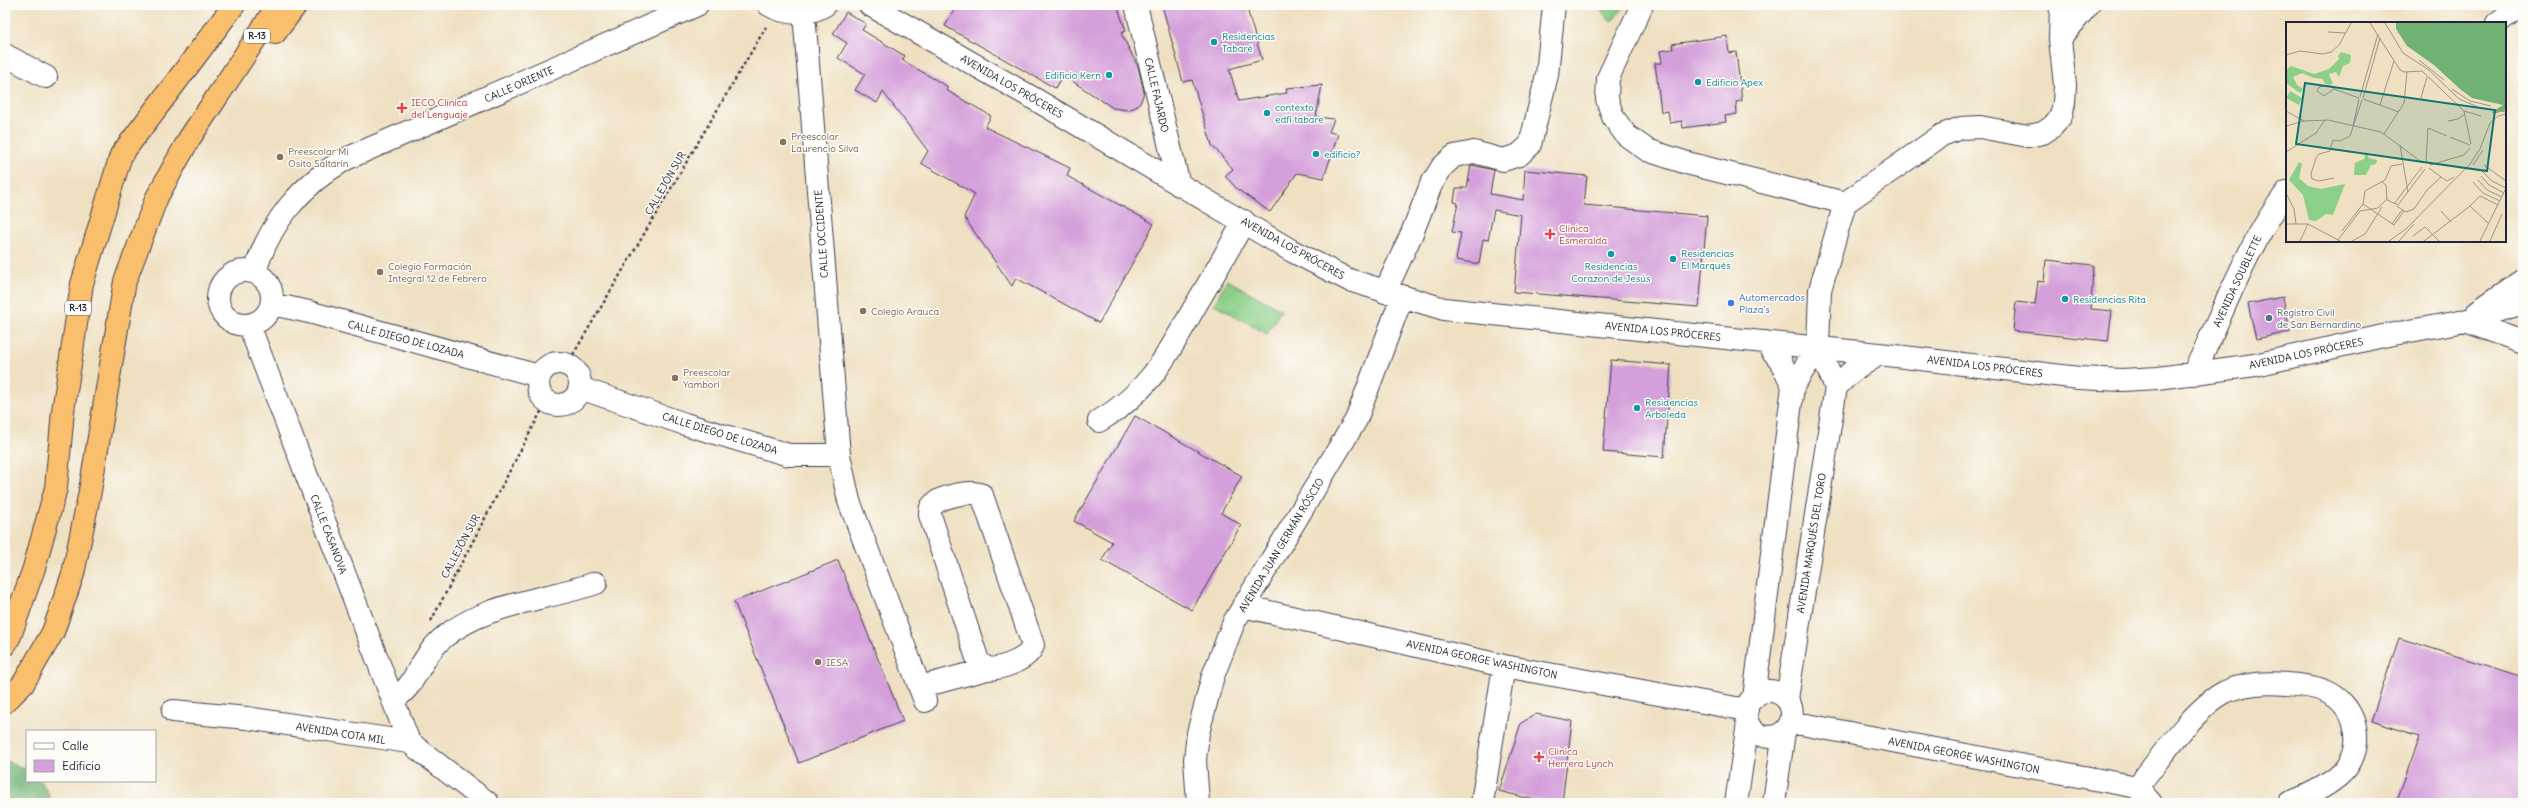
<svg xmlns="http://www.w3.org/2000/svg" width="2528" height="808" font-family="Delius,sans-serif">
	<rect width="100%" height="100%" fill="#fdfcf7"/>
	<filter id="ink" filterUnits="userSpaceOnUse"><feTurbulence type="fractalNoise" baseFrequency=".025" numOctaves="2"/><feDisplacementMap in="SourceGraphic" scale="8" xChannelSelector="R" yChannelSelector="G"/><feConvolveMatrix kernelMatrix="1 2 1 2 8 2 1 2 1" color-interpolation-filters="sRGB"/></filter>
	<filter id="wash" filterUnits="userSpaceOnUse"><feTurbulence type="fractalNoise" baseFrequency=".012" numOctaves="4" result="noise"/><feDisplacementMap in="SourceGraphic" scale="16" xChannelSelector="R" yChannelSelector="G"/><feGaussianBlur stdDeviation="0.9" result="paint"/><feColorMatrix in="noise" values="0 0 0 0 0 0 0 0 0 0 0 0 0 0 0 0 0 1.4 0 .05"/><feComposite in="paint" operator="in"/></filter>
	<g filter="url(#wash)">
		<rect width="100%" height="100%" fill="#efe0c2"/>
		<path fill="#8bcf88" stroke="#567862" d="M 1596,5 L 1626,5 L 1611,22 Z
			M 1227,280 L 1281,310 L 1267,334 L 1214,304 Z"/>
		<path fill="#70b274" stroke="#496a58" d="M 5,760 L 27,770 L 27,781 L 41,781 L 50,796 L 47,803 L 5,803 Z"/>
		<g id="blocks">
			<path fill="#d49fda" d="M 957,5 L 1044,5 L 1046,8 L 1055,5 L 1117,5 L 1126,31 L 1121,33 L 1138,67 L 1144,92 L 1141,101 L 1136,107 L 1128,110 L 1113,108 L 1063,75 L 1055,88 L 945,26 Z
				M 1162,5 L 1246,5 L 1262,60 L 1229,69 L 1239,101 L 1287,93 L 1286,88 L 1322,85 L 1316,117 L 1334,119 L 1329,132 L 1338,134 L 1324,178 L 1297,173 L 1270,212 L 1237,189 L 1225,176 L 1233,169 L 1212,145 L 1192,80 L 1183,82 Z
				M 846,12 L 866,24 L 862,30 L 905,56 L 902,60 L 948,87 L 946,90 L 991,116 L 985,127 L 1070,168 L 1067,176 L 1154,224 L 1099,323 L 1016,278 L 1012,286 L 964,217 L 975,194 L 921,163 L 928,151 L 883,92 L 877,103 L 855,90 L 865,74 L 838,58 L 847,43 L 833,34 Z
				M 1727,36 L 1729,53 L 1736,52 L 1738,69 L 1742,101 L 1736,102 L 1737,114 L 1725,116 L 1726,122 L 1683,128 L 1682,121 L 1670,123 L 1668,111 L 1661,112 L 1659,95 L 1655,63 L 1662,63 L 1660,51 L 1673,49 L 1672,44 Z
				M 1471,165 L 1494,170 L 1490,194 L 1523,200 L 1525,170 L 1587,176 L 1584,205 L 1707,216 L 1699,307 L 1514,292 L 1521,215 L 1494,210 L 1488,240 L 1483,239 L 1479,264 L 1456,260 L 1461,233 L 1452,232 L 1458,203 L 1454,202 L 1456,188 L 1467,188 Z
				M 2046,260 L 2093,265 L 2091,309 L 2112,311 L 2108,341 L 2013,331 L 2016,302 L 2035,304 L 2038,281 L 2044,282 Z
				M 2283,297 L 2290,332 L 2256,339 L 2248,304 Z
				M 1611,360 L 1671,365 L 1664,457 L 1603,452 Z
				M 1135,416 L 1242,476 L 1221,513 L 1241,525 L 1192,610 L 1102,560 L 1112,542 L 1074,521 Z
				M 838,560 L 903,721 L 799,763 L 734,602 Z
				M 2399,638 L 2523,677 L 2523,803 L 2396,803 L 2420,736 L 2371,721 Z
				M 1536,714 L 1572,721 L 1562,803 L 1547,803 L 1499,791 L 1521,723 Z"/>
		</g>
	</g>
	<g filter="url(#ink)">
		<use href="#blocks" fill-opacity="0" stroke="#413e4f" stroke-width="1"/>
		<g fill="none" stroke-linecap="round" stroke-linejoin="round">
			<g stroke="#413e4f" stroke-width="24">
				<path id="minor" d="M 769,5 C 786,15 808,16 825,5
					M 870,5 L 1038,101 L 1292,251 L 1349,280 L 1444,309 L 1879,354 L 2079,378 L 2122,380 L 2158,378 L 2255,365 L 2383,336 L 2464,321 L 2523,303
					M 1136,5 L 1179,185
					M 1642,5 L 1608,78 L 1607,99 L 1613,117 L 1626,135 L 1647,150 L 1687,163 L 1845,203
					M 804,13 L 839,455 L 849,501 L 925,701
					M 2497,23 L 2521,5
					M 2060,39 L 2088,5
					M 5,55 L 46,77
					M218 298a27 27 0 1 1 54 0a27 27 0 1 1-54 0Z
					M 255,272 C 269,223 302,184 346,159 L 697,5
					M 1385,292 L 1412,233 L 1431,185 L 1442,167 L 1454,156 L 1474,152 L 1503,160 L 1519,155 L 1530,145 L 1547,75 L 1554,5
					M 272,304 L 309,312 L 539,376
					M 2478,311 L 2523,280
					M 2464,321 L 2523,342
					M 249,325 L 409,742
					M 1765,342 L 1780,360 L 1793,386
					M538 384a21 21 0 1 1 42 0a21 21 0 1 1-42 0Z
					M 2193,374 C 2224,313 2245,247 2287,192
					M 1836,387 L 1850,373 L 1879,354
					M 580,388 L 685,424 L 789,455 L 839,455
					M 1099,421 C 1152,390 1168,353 1197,303 C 1213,276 1229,249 1244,221
					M 1243,606 L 1504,666 L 1747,710
					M 920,687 L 987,669 C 1001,669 1029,660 1033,645 L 982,495 C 971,490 943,496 934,504 C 930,507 930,511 930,515 L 978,661 L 987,669
					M1746 714a23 23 0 1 1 46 0a23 23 0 1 1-46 0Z
					M 1754,698 L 1793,386 L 1818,347
					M 1787,699 L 1836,387 L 1818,347 L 1820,290 L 1845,203 L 1942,135 L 1961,128 L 1980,127 L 2028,136 L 2043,133 L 2053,126 L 2061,116 L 2064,103 L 2065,85 L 2060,39 L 2061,5
					M 393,701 C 399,696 406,690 410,684 C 421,667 428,650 444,637 C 486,603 546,600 596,583
					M 173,711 L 247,718 L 409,742 L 488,803
					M 1791,722 L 2137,787
					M 2137,787 C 2159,760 2194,708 2225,692 C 2244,683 2266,682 2287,684 C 2299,685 2314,686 2325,691 C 2354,703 2366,740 2347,767 C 2335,783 2307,796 2289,803
					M 2137,787 L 2151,803
					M 1198,803 L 1195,760 L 1198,733 L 1213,676 L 1234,622 L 1356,420 L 1402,297
					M 1482,803 L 1504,666
					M 1736,803 L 1748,723
					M 1774,803 L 1784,732"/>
			</g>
			<g stroke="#413e4f" stroke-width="24">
				<path id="highway" d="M 275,33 L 296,5
					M 5,645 L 10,636 L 34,568 L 56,488 L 63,411 L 82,284 L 121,155 L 234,5
					M 5,702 L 23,684 L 53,632 L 73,574 L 90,491 L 125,281 L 157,197 L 189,139 L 278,5"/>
			</g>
			<path stroke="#413e4f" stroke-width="2.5" stroke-dasharray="3 3" stroke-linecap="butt" d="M 567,365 L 766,27
				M 431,621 L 546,402"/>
			<use href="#minor" stroke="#fff" stroke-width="22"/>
			<use href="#highway" stroke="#f9bf6d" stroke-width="22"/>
		</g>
	</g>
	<g fill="#0f9aa8" stroke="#fdfcf7" stroke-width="1.5">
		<circle cx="1214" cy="42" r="4"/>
		<circle cx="1109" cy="75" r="4"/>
		<circle cx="1698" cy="82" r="4"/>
		<circle cx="1267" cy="113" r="4"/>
		<circle cx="1316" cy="154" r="4"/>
		<circle cx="1611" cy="254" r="4"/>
		<circle cx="1673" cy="259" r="4"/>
		<circle cx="2065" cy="299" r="4"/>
		<circle cx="1637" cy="408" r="4"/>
	</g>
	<g fill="#e0444e" stroke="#fdfcf7" stroke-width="1.5">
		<path d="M400 102h4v4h4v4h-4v4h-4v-4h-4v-4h4z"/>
		<path d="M1548 228h4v4h4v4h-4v4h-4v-4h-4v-4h4z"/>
		<path d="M1537 751h4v4h4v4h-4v4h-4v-4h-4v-4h4z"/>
	</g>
	<g fill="#8d6e63" stroke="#fdfcf7" stroke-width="1.5">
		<circle cx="783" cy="142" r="4"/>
		<circle cx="280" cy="157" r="4"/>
		<circle cx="380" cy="272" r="4"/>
		<circle cx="863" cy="311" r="4"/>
		<circle cx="675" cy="378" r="4"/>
		<circle cx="818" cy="662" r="4"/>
	</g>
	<circle fill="#3f7fe0" stroke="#fdfcf7" stroke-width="1.5" cx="1731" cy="303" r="4"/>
	<circle fill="#5c6f8a" stroke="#fdfcf7" stroke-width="1.5" cx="2269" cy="318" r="4"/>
	<g text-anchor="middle" stroke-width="3" stroke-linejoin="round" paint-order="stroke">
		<g fill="#fdfcf7" stroke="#646373" stroke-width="1">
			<rect x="244" y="29" width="26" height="14" rx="3"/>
			<rect x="65" y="301" width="26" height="14" rx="3"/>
		</g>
		<g font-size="9" font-weight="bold" fill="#22223b">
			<text x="257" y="39">R-13</text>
			<text x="78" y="311">R-13</text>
		</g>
		<g font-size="10" fill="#0d838f" stroke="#fdfcf7" text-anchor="start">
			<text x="1222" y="40">Residencias<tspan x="1222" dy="12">Tabaré</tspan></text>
			<text x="1101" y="79" text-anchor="end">Edificio Kern</text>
			<text x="1706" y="86">Edificio Apex</text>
			<text x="1275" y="111">contexto<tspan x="1275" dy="12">edfi tabare</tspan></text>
			<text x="1324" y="158">edificio?</text>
			<text x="1681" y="257">Residencias<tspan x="1681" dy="12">El Marqués</tspan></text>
			<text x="1611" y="270" text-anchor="middle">Residencias<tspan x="1611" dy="12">Corazon de Jesús</tspan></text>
			<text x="2073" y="303">Residencias Rita</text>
			<text x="1645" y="406">Residencias<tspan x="1645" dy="12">Arboleda</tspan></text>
		</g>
		<g font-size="10" fill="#22223b" stroke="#fdfcf7">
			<text transform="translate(519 84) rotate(-24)" y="4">CALLE ORIENTE</text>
			<text transform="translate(1012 86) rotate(30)" y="4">AVENIDA LOS PRÓCERES</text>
			<text transform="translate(1157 95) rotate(77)" y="4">CALLE FAJARDO</text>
			<text transform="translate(665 183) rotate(-60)" y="4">CALLEJÓN SUR</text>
			<text transform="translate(821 234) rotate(-94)" y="4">CALLE OCCIDENTE</text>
			<text transform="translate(1293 248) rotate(29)" y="4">AVENIDA LOS PRÓCERES</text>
			<text transform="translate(2237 281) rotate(-65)" y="4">AVENIDA SOUBLETTE</text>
			<text transform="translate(1663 331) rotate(6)" y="4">AVENIDA LOS PRÓCERES</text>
			<text transform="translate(406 339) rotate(15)" y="4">CALLE DIEGO DE LOZADA</text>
			<text transform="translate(2306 353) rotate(-12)" y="4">AVENIDA LOS PRÓCERES</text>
			<text transform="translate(1985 366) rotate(7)" y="4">AVENIDA LOS PRÓCERES</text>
			<text transform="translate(720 433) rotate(17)" y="4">CALLE DIEGO DE LOZADA</text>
			<text transform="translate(329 534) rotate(69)" y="4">CALLE CASANOVA</text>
			<text transform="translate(1811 543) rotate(-81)" y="4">AVENIDA MARQUÉS DEL TORO</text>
			<text transform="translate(1281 545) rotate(-59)" y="4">AVENIDA JUAN GERMÁN RÓSCIO</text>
			<text transform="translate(460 546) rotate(-62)" y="4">CALLEJÓN SUR</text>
			<text transform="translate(1482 659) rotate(12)" y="4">AVENIDA GEORGE WASHINGTON</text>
			<text transform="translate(341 733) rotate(9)" y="4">AVENIDA COTA MIL</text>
			<text transform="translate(1964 755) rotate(11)" y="4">AVENIDA GEORGE WASHINGTON</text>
		</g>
		<g font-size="10" fill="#be3a42" stroke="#fdfcf7" text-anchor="start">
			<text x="411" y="106">IECO Clínica<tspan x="411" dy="12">del Lenguaje</tspan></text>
			<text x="1559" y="232">Clínica<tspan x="1559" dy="12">Esmeralda</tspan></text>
			<text x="1548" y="755">Clínica<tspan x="1548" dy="12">Herrera Lynch</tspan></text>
		</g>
		<g font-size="10" fill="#785e54" stroke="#fdfcf7" text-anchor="start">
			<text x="791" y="140">Preescolar<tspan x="791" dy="12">Laurencio Silva</tspan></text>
			<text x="288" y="155">Preescolar Mi<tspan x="288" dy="12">Osito Saltarín</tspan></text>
			<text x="388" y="270">Colegio Formación<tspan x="388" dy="12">Integral 12 de Febrero</tspan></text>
			<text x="871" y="315">Colegio Arauca</text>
			<text x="683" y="376">Preescolar<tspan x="683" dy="12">Yambori</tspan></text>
			<text x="826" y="666">IESA</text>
		</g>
		<g font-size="10" fill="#366cbe" stroke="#fdfcf7" text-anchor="start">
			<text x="1739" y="301">Automercados<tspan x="1739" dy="12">Plaza's</tspan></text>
		</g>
		<g font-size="10" fill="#4e5e75" stroke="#fdfcf7" text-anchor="start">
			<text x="2277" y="316">Registro Civil<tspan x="2277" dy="12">de San Bernardino</tspan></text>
		</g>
	</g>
	<g transform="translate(2286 22)">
		<rect width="220" height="220" fill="#efe0c2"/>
		<path d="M 55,30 L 65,33 L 64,41 L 57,44 L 53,55 L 50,50 L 43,52 L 47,62 L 39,62 L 37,57 L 28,56 L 16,51 L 7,55 L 11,63 L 17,67 L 14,71 L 0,61 L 0,48 L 5,44 L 28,52 L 43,47 L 53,37 L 52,34 ZM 4,69 L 16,76 L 13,83 L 0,76 ZM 80,130 L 83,136 L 91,138 L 90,142 L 85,143 L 80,153 L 68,153 L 69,141 L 78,137 ZM 13,140 L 16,142 L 13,156 L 22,164 L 35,167 L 59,162 L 47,193 L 40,192 L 30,199 L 23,198 L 17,173 L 3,158 Z" fill="#8bcf88"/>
		<path d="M 110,1 L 220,1 L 220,88 L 208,92 L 206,90 L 217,83 L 186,76 L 174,67 L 148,43 L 121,24 L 110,7 Z" fill="#70b274"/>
		<path fill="none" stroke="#9d948c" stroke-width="1" d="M 84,1 L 114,48 L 118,50 L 136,49 L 178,89 L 195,94M 99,1 L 117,31 L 143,48 L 173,77 L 192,85 L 220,90M 42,10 L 59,11M 0,33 L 14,29 L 37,32 L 45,30 L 53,23 L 65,1M 133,38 L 158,58M 48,67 L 38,74 L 31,69 L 33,65 L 44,63 L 48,67 L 73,76M 166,67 L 184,79 L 205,84M 74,75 L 92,12M 77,76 L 94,16M 135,76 L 141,55M 77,77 L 113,90M 94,83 L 108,39M 0,89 L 18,99M 178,89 L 185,122M 162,99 L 172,97 L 179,92M 0,104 L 18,99 L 42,98 L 95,110 L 137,141M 67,104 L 73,77M 98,112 L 118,81 L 121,50M 164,115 L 184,123M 114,123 L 122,170M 0,130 L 30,111 L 39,98M 140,140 L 142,106 L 161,114M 144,143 L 178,133 L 184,126M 187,143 L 197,128M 198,143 L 220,159M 196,149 L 206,159 L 220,166M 195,154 L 203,163 L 218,171M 155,155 L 161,159 L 168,155M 48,156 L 33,159 L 26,157 L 25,152 L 30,136 L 33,132 L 44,129 L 47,118 L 54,119 L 64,114 L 76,78M 192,158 L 201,168 L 216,175M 96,160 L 100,163 L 101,178M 187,160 L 197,171 L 214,179M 0,171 L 8,187 L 10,202M 101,178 L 112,183 L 139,147M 77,182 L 79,169 L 99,158 L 105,144 L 116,142M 77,182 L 108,203 L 118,189M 108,182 L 136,145M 111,184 L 120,190 L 128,187 L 141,168 L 155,155 L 143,146M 184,184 L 194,174 L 212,183M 155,189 L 165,200M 0,202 L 22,202 L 54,219M 106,202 L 116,188M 56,209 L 77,182M 127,214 L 139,205 L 153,219M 52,218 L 74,189 L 92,186 L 101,177M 14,219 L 22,202M 66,219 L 79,212 L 96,185M 103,219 L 120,207 L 184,142 L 194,127 L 204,101 L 212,94 L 220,92M 113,219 L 128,202M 138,219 L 184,184 L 202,201M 194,219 L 220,166M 204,219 L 216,192"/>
		<path fill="#0f766e" fill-opacity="0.15" stroke="#0f766e" stroke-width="2" d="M 19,61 L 209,88 L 201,149 L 10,122 Z"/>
		<rect width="220" height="220" fill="none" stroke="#22223b" stroke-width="2"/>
	</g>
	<rect width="2528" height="808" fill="none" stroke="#fdfcf7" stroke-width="20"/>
	<rect x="26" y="730" width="130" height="52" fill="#fdfcf7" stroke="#a5a5ac"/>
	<rect x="34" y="743" width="20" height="6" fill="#ffffff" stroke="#a5a5ac"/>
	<text x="62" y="750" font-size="12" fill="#22223b">Calle</text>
	<rect x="34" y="760" width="20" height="12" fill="#d49fda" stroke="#a5a5ac"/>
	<text x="62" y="770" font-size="12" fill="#22223b">Edificio</text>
</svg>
